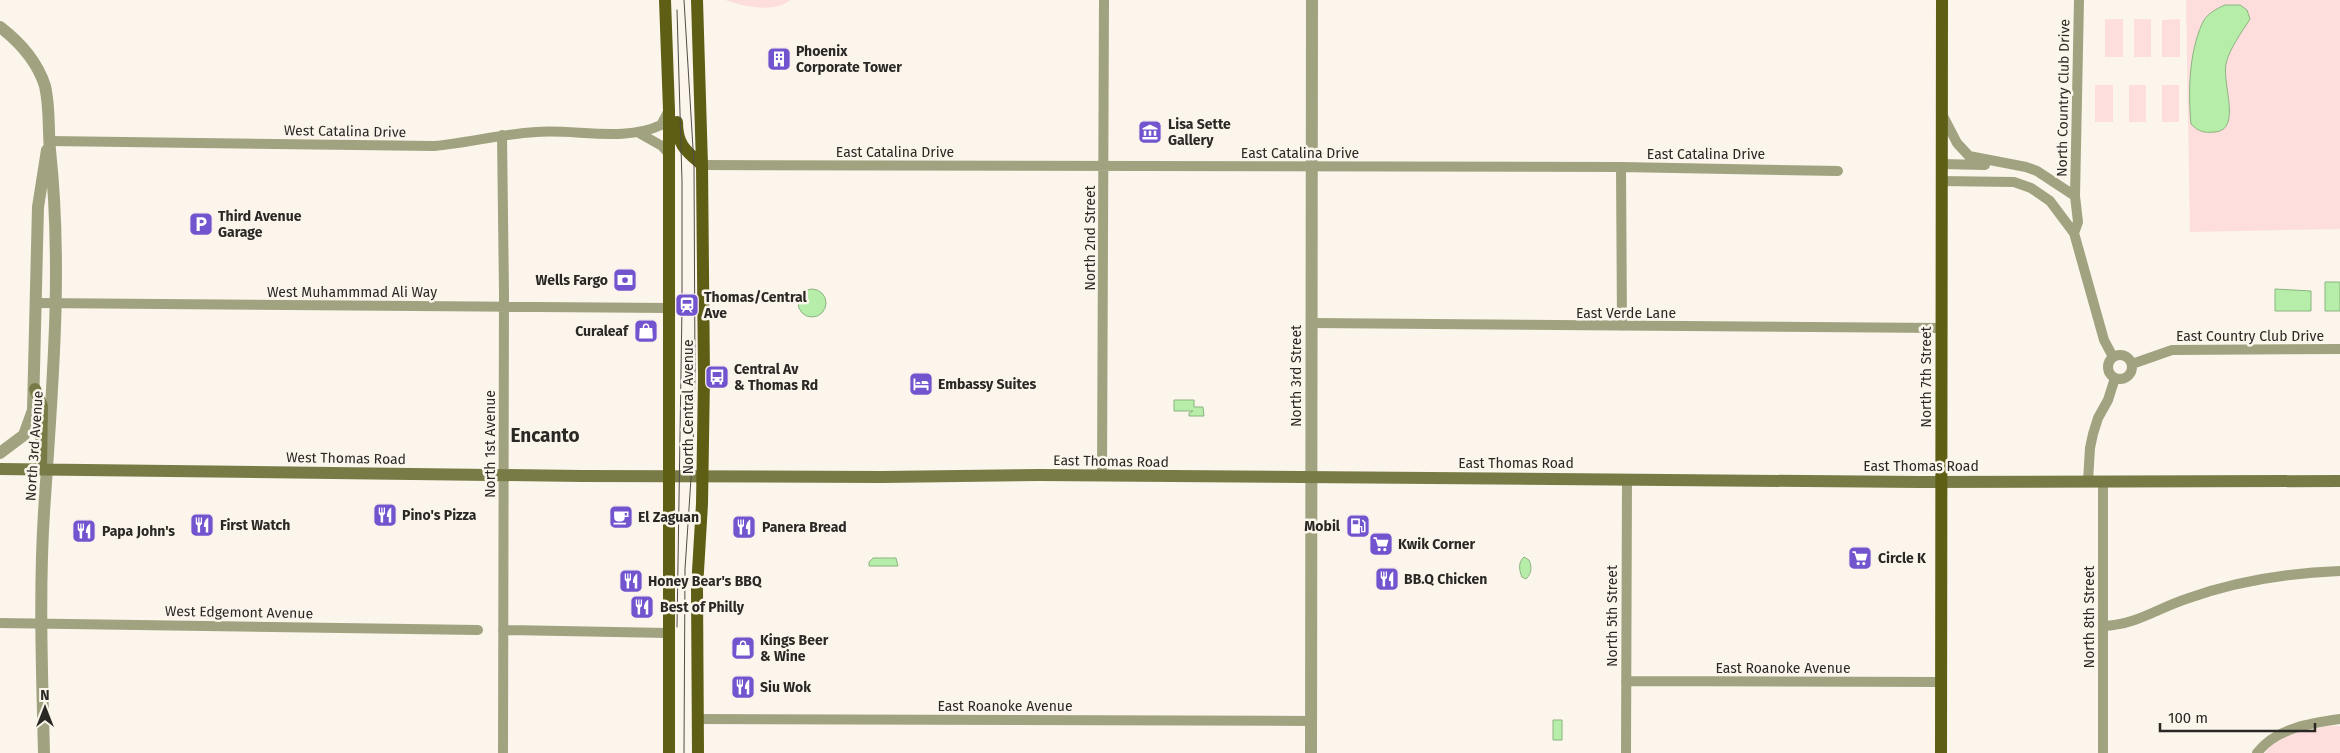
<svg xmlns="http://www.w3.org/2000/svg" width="2340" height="753" font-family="'Fira Sans',sans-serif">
	<rect width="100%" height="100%" fill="#fbf5eb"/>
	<path fill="#fddedd" d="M 725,0 L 790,0 C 774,14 743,6 725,0 Z
		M 2186,0 L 2340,0 L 2340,229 L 2190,232 Z
		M 2105,19 L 2123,19 L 2123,57 L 2105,57 Z
		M 2134,19 L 2151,19 L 2151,57 L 2134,57 Z
		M 2180,19 L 2180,57 L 2162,57 L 2162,20 Z
		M 2095,85 L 2113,85 L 2113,122 L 2095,122 Z
		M 2129,85 L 2146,85 L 2146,122 L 2129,122 Z
		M 2162,85 L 2179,85 L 2179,122 L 2162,122 Z
		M 2328,726 L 2340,726 L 2340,753 L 2265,753 C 2279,734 2307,730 2328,726 Z"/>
	<path fill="#b6eea9" stroke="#8cb381" d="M 2225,5 L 2240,5 L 2247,10 L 2250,19 C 2242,32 2229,49 2226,64 C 2222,84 2242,130 2215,132 C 2204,133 2199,132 2191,124 C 2188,92 2189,53 2202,24 C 2206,14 2216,9 2225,5 Z
		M 2325,282 L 2340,282 L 2340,311 L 2325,311 Z
		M798 303a14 14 0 1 1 28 0a14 14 0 1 1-28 0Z
		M 2275,289 L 2311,291 L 2311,311 L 2275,311 Z
		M 1174,400 L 1194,400 L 1194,407 L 1203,407 L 1204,416 L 1189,416 L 1189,413 L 1193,411 L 1174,411 Z
		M 1524,557 L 1529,560 C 1532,567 1532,573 1526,579 L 1522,577 C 1519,570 1518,562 1524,557 Z
		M 873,558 L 896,558 L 898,566 L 869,566 L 869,562 Z
		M 1553,720 L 1562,720 L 1562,740 L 1553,740 Z"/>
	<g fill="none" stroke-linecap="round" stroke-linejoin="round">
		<path stroke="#a1a380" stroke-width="10" d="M 1942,114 L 1957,143 L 1969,156 L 2026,167 L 2037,171 L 2075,196 L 2078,222 L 2074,233
			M 639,133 L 662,146 L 669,154
			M 502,135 L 504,294 L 503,753
			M 49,141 L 434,146 C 468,143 501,134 536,132 C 575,129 626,142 661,125 L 669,110
			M 1941,164 L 1985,165
			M 702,165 L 1621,167 L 1838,171
			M 1621,167 L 1622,326
			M 1941,181 L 2014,182 L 2031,188 L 2050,201 L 2074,233 L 2104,340 L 2113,357
			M 2075,196 L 2079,0
			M 36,303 L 668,308
			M 1312,323 L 1941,328
			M2108 367a12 12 0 1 1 24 0a12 12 0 1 1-24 0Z
			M 2132,364 L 2172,350 L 2340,349
			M 1102,476 L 1104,0
			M 2088,481 L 2090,448 L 2093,434 L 2098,418 L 2108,400 L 2115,378
			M 0,623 L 478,630
			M 2103,626 C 2136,625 2156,609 2186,599 C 2236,581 2287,573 2340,571
			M 503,630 L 668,633
			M 1626,681 L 1941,682
			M 698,719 L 1311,721
			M 1626,753 L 1627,479
			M 2103,753 L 2103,481
			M 2257,753 C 2276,728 2311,723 2340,719"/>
		<path stroke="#a1a380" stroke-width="12" d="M 0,27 C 21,43 37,61 45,86 C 50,107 48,129 50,150 C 63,271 52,391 44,512 C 39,592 42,673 44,753
			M 0,453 L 24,435 L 33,410 L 38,207 L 47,150
			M 1311,753 L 1312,0"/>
		<path stroke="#797b46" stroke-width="12" d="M 35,389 L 42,406 L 41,469
			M 0,469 L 582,476 L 882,477 L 1039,475 L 1920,482 L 2340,481"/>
		<path stroke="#5e5e14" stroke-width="12" d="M 665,0 L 669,110 L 669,753
			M 697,0 L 702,165 L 704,377 L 702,504 L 697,588 L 698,753
			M 677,122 C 677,145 686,151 702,165
			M 1941,753 L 1942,0"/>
		<path stroke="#4f4d48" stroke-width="1" d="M 677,627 L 682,307 L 682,181 L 677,10
			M 684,753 L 685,569 L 693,448 L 695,374 L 694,165 L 684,0"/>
	</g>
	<defs>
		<g id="building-square" transform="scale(1.25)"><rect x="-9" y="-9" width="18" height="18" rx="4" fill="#7254ce" stroke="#fbf5eb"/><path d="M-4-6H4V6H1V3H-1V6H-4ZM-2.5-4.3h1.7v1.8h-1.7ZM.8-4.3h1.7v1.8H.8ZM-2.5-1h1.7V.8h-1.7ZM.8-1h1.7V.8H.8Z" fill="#fff"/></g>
		<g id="museum-square" transform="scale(1.25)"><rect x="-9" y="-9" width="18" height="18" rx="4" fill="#7254ce" stroke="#fbf5eb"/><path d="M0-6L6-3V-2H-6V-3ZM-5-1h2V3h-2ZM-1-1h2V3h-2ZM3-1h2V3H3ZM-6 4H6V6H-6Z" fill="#fff"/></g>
		<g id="parking-square" transform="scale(1.25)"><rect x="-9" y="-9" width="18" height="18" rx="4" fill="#7254ce" stroke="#fbf5eb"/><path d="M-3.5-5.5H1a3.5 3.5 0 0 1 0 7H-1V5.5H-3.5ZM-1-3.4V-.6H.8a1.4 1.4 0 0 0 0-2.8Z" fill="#fff"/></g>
		<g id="bank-square" transform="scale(1.25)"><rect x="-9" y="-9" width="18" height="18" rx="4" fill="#7254ce" stroke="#fbf5eb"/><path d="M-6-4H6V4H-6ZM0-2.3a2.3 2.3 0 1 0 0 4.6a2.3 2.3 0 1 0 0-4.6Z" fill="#fff"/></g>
		<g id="station-square" transform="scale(1.25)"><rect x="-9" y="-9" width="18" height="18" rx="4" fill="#7254ce" stroke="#fbf5eb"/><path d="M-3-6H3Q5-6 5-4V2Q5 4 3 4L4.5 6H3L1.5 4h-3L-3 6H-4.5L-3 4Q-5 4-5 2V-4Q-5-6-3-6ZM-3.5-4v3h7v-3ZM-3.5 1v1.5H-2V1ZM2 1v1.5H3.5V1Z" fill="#fff"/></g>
		<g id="shop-square" transform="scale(1.25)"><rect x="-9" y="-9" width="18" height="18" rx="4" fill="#7254ce" stroke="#fbf5eb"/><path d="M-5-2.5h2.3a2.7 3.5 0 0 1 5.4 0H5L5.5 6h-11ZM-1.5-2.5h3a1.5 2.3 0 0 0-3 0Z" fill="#fff"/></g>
		<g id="bus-square" transform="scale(1.25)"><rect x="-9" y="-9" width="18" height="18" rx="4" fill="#7254ce" stroke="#fbf5eb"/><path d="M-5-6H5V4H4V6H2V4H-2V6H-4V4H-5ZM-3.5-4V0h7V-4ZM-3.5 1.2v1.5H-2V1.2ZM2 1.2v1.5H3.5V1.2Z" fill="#fff"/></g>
		<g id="hotel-square" transform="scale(1.25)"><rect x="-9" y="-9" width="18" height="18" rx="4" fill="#7254ce" stroke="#fbf5eb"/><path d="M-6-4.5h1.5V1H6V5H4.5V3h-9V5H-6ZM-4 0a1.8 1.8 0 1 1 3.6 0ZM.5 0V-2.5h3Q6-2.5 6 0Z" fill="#fff"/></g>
		<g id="restaurant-square" transform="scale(1.25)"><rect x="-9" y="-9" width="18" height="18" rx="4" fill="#7254ce" stroke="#fbf5eb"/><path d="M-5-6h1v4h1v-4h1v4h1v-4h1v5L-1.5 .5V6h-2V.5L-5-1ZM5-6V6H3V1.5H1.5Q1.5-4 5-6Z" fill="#fff"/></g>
		<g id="cafe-square" transform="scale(1.25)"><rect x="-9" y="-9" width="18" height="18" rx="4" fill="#7254ce" stroke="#fbf5eb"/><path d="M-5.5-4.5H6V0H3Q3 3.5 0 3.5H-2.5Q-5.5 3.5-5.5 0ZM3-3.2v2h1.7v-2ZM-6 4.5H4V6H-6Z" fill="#fff"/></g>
		<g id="fuel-square" transform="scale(1.25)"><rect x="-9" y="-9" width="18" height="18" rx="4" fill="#7254ce" stroke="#fbf5eb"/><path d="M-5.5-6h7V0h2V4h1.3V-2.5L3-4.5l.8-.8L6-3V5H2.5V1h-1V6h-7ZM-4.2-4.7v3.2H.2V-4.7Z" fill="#fff"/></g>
		<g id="supermarket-square" transform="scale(1.25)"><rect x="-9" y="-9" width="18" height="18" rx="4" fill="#7254ce" stroke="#fbf5eb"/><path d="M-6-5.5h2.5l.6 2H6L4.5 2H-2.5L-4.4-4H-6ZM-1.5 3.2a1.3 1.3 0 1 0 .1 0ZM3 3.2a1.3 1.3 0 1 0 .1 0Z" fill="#fff"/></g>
	</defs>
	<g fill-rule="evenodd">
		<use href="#building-square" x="779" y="59"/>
		<use href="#museum-square" x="1150" y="132"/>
		<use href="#parking-square" x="201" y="224"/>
		<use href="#bank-square" x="625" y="280"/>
		<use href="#station-square" x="687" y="305"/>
		<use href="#shop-square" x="646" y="331"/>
		<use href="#bus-square" x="717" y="377"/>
		<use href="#hotel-square" x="921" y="384"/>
		<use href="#restaurant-square" x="385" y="515"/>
		<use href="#cafe-square" x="621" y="517"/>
		<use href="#restaurant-square" x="202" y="525"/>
		<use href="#fuel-square" x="1358" y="526"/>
		<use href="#restaurant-square" x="744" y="527"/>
		<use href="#restaurant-square" x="84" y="531"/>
		<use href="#supermarket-square" x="1381" y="544"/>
		<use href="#supermarket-square" x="1860" y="558"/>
		<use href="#restaurant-square" x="1387" y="579"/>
		<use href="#restaurant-square" x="631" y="581"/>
		<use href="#restaurant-square" x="642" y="607"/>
		<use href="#shop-square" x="743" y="648"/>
		<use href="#restaurant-square" x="743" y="687"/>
	</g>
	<g text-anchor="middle" stroke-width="5" stroke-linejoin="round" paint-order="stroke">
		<g font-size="14" font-weight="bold" fill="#2a2825" stroke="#fbf5eb" text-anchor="start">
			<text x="796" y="56">Phoenix<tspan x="796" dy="16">Corporate Tower</tspan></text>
			<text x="1168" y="129">Lisa Sette<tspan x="1168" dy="16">Gallery</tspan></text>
			<text x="218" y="221">Third Avenue<tspan x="218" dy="16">Garage</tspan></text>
			<text x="608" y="285" text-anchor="end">Wells Fargo</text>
			<text x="704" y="302">Thomas/Central<tspan x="704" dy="16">Ave</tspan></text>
			<text x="628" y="336" text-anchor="end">Curaleaf</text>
			<text x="734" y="374">Central Av<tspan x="734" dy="16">&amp; Thomas Rd</tspan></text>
			<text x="938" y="389">Embassy Suites</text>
			<text x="402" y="520">Pino's Pizza</text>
			<text x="638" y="522">El Zaguan</text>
			<text x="220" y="530">First Watch</text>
			<text x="1340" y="531" text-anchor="end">Mobil</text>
			<text x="762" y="532">Panera Bread</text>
			<text x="102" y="536">Papa John's</text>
			<text x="1398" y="549">Kwik Corner</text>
			<text x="1878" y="563">Circle K</text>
			<text x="1404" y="584">BB.Q Chicken</text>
			<text x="648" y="586">Honey Bear's BBQ</text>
			<text x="660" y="612">Best of Philly</text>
			<text x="760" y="645">Kings Beer<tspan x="760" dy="16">&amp; Wine</tspan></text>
			<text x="760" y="692">Siu Wok</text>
		</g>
		<g font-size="14" fill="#2a2825" stroke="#fbf5eb">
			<text transform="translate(2063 98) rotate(-89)" y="5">North Country Club Drive</text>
			<text transform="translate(345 131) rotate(1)" y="5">West Catalina Drive</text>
			<text x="895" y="157">East Catalina Drive</text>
			<text x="1300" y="158">East Catalina Drive</text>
			<text x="1706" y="159">East Catalina Drive</text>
			<text transform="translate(1090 238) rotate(-90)" y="5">North 2nd Street</text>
			<text x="352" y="297">West Muhammmad Ali Way</text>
			<text x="1626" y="318">East Verde Lane</text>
			<text x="2250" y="341">East Country Club Drive</text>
			<text transform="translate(1296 376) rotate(-90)" y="5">North 3rd Street</text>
			<text transform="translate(1926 377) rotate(-90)" y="5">North 7th Street</text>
			<text transform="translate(688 407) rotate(-90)" y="5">North Central Avenue</text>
			<text transform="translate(490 444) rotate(-90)" y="5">North 1st Avenue</text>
			<text transform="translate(34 446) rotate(-86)" y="5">North 3rd Avenue</text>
			<text transform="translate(346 458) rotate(1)" y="5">West Thomas Road</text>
			<text transform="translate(1111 461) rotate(1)" y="5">East Thomas Road</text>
			<text x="1516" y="468">East Thomas Road</text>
			<text x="1921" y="471">East Thomas Road</text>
			<text transform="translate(239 612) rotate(1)" y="5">West Edgemont Avenue</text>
			<text transform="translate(1612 616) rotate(-90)" y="5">North 5th Street</text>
			<text transform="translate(2089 617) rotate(-90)" y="5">North 8th Street</text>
			<text x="1783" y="673">East Roanoke Avenue</text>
			<text x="1005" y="711">East Roanoke Avenue</text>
		</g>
		<g font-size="19" font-weight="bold" fill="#2a2825" stroke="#fbf5eb">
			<text x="545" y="442">Encanto</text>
		</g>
	</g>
	<g transform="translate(45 708)" stroke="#fbf5eb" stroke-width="4" paint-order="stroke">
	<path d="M0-4L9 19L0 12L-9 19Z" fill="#2a2825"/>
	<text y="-8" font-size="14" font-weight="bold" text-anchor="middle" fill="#2a2825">N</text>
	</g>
	<path d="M2160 723v8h155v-8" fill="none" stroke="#2a2825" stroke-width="2.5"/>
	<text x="2168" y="723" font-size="15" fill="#2a2825" stroke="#fbf5eb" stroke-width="4" paint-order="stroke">100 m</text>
</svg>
